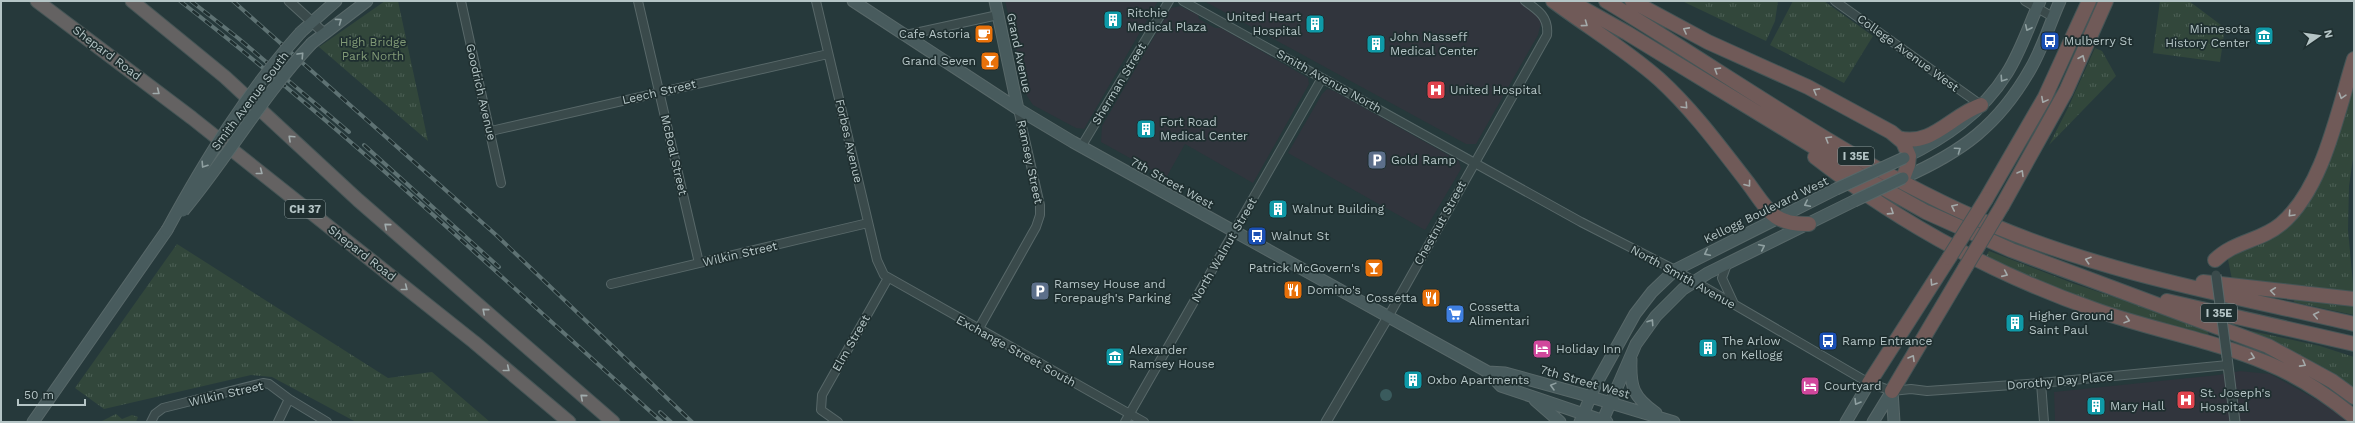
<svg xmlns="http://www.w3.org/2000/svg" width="2355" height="423" font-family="'Work Sans',sans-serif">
	<defs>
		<pattern id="grass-tufts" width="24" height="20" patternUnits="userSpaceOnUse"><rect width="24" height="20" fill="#32473b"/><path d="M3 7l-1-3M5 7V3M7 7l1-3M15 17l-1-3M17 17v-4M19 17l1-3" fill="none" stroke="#4d6056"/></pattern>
	</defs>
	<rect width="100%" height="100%" fill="#26393b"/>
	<path fill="#31353d" d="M 1005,1 L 1158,1 L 1084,129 L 1076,128 L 1033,105 L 1027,96 Z
		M 1204,1 L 1518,1 L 1535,12 L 1541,23 L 1538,35 L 1476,144 L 1466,144 Z
		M 1180,6 L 1198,15 L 1199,19 L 1215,28 L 1221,28 L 1308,78 L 1309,84 L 1253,183 L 1185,144 L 1166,178 L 1101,142 L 1102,126 L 1171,8 Z
		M 1327,89 L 1334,91 L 1459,161 L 1461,169 L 1425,230 L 1288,153 L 1322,94 Z
		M 2240,371 L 2270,374 L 2332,408 L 2349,422 L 2055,422 L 2054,392 L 2218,375 Z"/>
	<path fill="url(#grass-tufts)" d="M 385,1 L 398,1 L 428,141 L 319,47 Z
		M 1682,1 L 1778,1 L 1775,21 L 1766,41 Z
		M 1793,1 L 1824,1 L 1873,36 L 1844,83 L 1770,45 Z
		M 2160,1 L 2189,1 L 2225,28 L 2220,62 L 2153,53 Z
		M 2095,48 L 2102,51 L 2116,76 L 2049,145 L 2068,108 Z
		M 2354,72 L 2354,152 L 2349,186 L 2348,230 L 2354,295 L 2233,284 L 2227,255 L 2296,215 Z
		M 177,244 L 388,378 L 432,372 L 490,422 L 356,422 L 272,377 L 251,375 L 104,409 L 75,388 Z
		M 1989,251 L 2075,284 L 2207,328 L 2209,337 L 2100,307 L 1985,258 Z
		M 2295,297 L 2354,303 L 2354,315 L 2294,302 Z
		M 2251,331 L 2320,346 L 2354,357 L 2354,395 L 2250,336 Z
		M 116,414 L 122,419 L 132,415 L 138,417 L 136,422 L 100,422 Z"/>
	<path fill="#3a5b5d" d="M1380 395a6 6 0 1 1 12 0a6 6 0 1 1-12 0Z"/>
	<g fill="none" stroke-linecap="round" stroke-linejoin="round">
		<g stroke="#586869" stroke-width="10">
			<path id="minor" d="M 461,1 L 501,183
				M 638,1 L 699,263
				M 816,1 L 877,260 L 884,275 L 1144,422
				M 1183,1 L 1581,222 L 1675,270 L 1869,383 L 1892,391 L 1911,389 L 1927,391 L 2041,383 L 2228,365
				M 1835,1 L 1981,105
				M 2025,1 L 2053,17
				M 906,35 L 998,15
				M 491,131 L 828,54
				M 1081,147 L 1169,1
				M 1727,264 L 1722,278 L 1734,304
				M 611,284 L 868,223
				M 1388,317 L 1547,35 C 1549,17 1538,10 1525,1
				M 978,330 L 1036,227 L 1040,215 L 1040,205 L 1018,109
				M 2041,383 L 2044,422
				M 151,422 L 155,414 L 163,408 L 263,383 L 269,384 L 289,399 L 327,422
				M 278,422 L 289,399
				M 838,422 L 821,410 L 822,395 L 888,278
				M 1125,422 L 1322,78"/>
		</g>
		<g stroke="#586869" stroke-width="11">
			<path id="tertiary" d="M 289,1 L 323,32
				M 2227,357 L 2235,422
				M 1326,422 L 1388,317"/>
		</g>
		<g stroke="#586869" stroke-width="13">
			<path id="secondary" d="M 853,1 L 1018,109 L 1073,142 L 1488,372 L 1501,386 L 1607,422
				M 995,1 L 1018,109
				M 301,32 L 336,1
				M 312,43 L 367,1
				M 1904,158 C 1945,138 1982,113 2007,73 C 2021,51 2029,25 2040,1
				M 1903,178 C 1962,152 1999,125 2031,68 C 2043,47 2050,23 2060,1
				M 1631,360 C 1630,387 1633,397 1656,413
				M 1488,372 L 1505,373 L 1581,394 L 1674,422
				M 1892,391 L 1894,422
				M 1535,400 L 1560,422
				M 33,422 L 167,230
				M 1580,422 L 1595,386 L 1635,314 L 1652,292 L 1675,270 L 1836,189
				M 1602,422 L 1636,344 L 1656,316 L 1683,289 L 1708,273 L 1854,201
				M 1846,422 L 1869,383
				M 1873,422 L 1892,391"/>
		</g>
		<g stroke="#455556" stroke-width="15">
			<path id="trunk" d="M 37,1 L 192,118 L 474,342 L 569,422
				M 132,1 L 225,77 L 358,200 L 613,422"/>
		</g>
		<g stroke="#455556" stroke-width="16">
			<path id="motorway" d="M 1553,1 C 1588,27 1626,50 1659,79 C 1693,110 1720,147 1748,183 C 1768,210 1773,225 1809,224
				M 1570,1 L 1627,33 L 1858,174 L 1926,212 L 2011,250 L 2268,346 L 2332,381 L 2354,397
				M 1606,1 C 1733,77 1854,167 1992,225 C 2111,275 2230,295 2354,324
				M 1632,1 L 1708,42 L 1808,87 L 1891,132 L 1903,142 L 1909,156 L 1908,165 L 1903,178
				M 1898,138 C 1932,147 1950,116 1981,105
				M 1815,157 C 1901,224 1993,274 2096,310 C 2152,330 2212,340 2267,363 C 2299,376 2327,395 2354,417
				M 1986,199 L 2045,97 L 2089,1
				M 2002,206 L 2066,91 L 2106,1
				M 2215,260 C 2234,241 2261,241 2281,224 C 2323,189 2338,110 2354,59
				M 2203,282 L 2354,299
				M 2167,301 L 2354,344
				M 1869,383 L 1949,258
				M 1892,391 L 1965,268"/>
		</g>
		<use href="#minor" stroke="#3a4a4b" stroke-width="8"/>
		<use href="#tertiary" stroke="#3a4a4b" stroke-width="9"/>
		<use href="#secondary" stroke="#485b5d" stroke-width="11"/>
		<use href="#trunk" stroke="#646262" stroke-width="13"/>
		<use href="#motorway" stroke="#705a58" stroke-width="14"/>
		<g stroke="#5e7273" stroke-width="4">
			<path id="rail" d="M 180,1 C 348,132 503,279 662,422
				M 191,1 L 238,38 L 349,132
				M 233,1 L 495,234 L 692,422
				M 364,145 L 499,267
				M 660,412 L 671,422"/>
		</g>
		<use href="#rail" stroke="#1f2f30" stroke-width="2.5" stroke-dasharray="8" stroke-linecap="butt"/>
		<g stroke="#586869" stroke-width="11" stroke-linecap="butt">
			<path id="tertiary-bridge" d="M 2216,275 L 2227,357"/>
		</g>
		<g stroke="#586869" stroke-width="13" stroke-linecap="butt">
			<path id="secondary-bridge" d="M 1836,189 L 1904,158
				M 1854,201 L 1903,178
				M 183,211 C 228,157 263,95 312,43
				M 167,230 C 205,160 247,92 301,32"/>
		</g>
		<g stroke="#455556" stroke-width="16" stroke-linecap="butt">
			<path id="motorway-bridge" d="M 1949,258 L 1986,199
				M 1965,268 L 2002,206"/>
		</g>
		<use href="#tertiary-bridge" stroke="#3a4a4b" stroke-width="9"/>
		<use href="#secondary-bridge" stroke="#485b5d" stroke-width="11"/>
		<use href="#motorway-bridge" stroke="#705a58" stroke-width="14"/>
	</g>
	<defs><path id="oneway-chevron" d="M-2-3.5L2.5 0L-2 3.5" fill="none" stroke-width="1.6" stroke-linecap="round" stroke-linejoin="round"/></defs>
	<g stroke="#8fa0a1">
		<use href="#oneway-chevron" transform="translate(339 21) rotate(-36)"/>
		<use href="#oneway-chevron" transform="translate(2028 28) rotate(115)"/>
		<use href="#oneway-chevron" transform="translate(301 55) rotate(-47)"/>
		<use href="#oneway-chevron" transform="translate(2003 79) rotate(124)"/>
		<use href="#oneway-chevron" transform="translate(1958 150) rotate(-35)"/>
		<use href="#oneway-chevron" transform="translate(204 165) rotate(123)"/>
		<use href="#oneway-chevron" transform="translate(1807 204) rotate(154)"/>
		<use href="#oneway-chevron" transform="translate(1762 247) rotate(-26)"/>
		<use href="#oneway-chevron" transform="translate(1707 253) rotate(153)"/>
		<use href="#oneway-chevron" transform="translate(1651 322) rotate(-56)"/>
		<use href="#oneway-chevron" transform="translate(1553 386) rotate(-165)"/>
		<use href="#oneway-chevron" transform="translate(1857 402) rotate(121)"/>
	</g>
	<g stroke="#a4aaaa">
		<use href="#oneway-chevron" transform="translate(1585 24) rotate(36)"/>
		<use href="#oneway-chevron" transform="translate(1686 30) rotate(-152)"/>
		<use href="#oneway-chevron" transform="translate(2082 58) rotate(-67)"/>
		<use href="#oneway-chevron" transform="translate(1717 70) rotate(-148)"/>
		<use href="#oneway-chevron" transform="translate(1816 91) rotate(-151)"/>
		<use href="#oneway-chevron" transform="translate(2342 96) rotate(108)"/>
		<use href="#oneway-chevron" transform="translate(2044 100) rotate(118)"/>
		<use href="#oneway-chevron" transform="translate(1685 106) rotate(47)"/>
		<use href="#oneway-chevron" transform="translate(1828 139) rotate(-149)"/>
		<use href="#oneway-chevron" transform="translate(2021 173) rotate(-59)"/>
		<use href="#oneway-chevron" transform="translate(1748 184) rotate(53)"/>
		<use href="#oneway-chevron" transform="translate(1954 207) rotate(-155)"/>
		<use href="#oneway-chevron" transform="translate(1891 212) rotate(33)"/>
		<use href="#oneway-chevron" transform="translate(2291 214) rotate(133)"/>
		<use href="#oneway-chevron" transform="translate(2088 260) rotate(-162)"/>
		<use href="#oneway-chevron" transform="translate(2005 274) rotate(24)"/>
		<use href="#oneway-chevron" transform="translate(1933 283) rotate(123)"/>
		<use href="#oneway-chevron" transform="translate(2273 291) rotate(-173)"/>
		<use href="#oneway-chevron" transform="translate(2316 315) rotate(-168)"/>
		<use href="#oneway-chevron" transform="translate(2127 320) rotate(18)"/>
		<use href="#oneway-chevron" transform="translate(2252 357) rotate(19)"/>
		<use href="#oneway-chevron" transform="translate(1912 358) rotate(-60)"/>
		<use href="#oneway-chevron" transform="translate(2303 364) rotate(29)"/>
	</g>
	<g stroke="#a1acad">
		<use href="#oneway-chevron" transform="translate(157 92) rotate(38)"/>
		<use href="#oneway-chevron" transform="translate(291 138) rotate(-137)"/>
		<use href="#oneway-chevron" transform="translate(260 172) rotate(38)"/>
		<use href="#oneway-chevron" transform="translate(387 226) rotate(-139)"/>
		<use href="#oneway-chevron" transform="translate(405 288) rotate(38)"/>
		<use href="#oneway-chevron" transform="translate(485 311) rotate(-139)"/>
		<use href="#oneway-chevron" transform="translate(507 369) rotate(39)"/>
		<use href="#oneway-chevron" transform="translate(583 397) rotate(-139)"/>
	</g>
	<defs>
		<g id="building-square" transform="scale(1)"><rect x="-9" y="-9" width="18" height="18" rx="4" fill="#0f9aa8" stroke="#1f2f30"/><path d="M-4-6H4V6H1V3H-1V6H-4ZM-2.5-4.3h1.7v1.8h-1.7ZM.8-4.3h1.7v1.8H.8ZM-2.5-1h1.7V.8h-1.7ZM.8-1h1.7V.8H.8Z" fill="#fff"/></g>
		<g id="cafe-square" transform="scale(1)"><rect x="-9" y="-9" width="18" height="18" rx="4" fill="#e8710a" stroke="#1f2f30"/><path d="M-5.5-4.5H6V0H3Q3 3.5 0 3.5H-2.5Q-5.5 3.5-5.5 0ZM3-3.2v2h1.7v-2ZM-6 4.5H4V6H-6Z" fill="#fff"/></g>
		<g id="museum-square" transform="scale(1)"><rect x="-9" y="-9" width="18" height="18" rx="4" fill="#0f9aa8" stroke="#1f2f30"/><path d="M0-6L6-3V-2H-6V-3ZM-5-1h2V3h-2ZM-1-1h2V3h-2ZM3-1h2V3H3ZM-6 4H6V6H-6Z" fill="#fff"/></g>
		<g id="bus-square" transform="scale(1)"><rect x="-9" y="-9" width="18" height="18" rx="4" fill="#1a4fb4" stroke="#1f2f30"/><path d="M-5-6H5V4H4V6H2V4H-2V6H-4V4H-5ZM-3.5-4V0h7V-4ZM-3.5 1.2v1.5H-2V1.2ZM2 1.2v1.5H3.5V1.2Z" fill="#fff"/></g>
		<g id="bar-square" transform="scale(1)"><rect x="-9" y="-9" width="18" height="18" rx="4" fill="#e8710a" stroke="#1f2f30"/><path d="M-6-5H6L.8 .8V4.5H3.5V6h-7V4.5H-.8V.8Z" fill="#fff"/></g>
		<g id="hospital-square" transform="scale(1)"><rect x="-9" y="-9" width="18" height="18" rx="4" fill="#e0444e" stroke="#1f2f30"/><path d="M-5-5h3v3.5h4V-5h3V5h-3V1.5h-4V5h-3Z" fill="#fff"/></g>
		<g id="parking-square" transform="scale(1)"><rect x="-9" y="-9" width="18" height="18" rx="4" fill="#5c6f8a" stroke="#1f2f30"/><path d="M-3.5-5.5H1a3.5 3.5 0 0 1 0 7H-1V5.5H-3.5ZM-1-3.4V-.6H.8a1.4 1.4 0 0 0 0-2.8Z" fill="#fff"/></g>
		<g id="restaurant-square" transform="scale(1)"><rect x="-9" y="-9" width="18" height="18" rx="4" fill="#e8710a" stroke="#1f2f30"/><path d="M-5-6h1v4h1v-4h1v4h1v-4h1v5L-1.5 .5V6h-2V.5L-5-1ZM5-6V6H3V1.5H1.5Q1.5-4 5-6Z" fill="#fff"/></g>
		<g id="supermarket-square" transform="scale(1)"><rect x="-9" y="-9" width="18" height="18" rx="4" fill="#3f7fe0" stroke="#1f2f30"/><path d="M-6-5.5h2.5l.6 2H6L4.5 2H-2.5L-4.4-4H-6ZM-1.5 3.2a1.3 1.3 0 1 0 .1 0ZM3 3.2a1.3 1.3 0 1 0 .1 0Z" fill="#fff"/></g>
		<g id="hotel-square" transform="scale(1)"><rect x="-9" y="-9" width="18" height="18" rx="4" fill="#d1479c" stroke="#1f2f30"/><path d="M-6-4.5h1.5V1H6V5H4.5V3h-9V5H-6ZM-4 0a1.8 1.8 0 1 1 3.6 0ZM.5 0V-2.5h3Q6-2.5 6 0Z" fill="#fff"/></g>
	</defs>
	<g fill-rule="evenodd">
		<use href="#building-square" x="1113" y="20"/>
		<use href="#building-square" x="1315" y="24"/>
		<use href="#cafe-square" x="984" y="34"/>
		<use href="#museum-square" x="2264" y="36"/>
		<use href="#bus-square" x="2050" y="41"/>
		<use href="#building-square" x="1376" y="44"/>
		<use href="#bar-square" x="990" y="61"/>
		<use href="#hospital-square" x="1436" y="90"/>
		<use href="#building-square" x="1146" y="129"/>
		<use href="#parking-square" x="1377" y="160"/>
		<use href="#building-square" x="1278" y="209"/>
		<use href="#bus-square" x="1257" y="236"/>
		<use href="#bar-square" x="1374" y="268"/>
		<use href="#restaurant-square" x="1293" y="290"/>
		<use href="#parking-square" x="1040" y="291"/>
		<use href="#restaurant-square" x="1431" y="298"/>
		<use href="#supermarket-square" x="1455" y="314"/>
		<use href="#building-square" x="2015" y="323"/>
		<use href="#bus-square" x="1828" y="341"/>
		<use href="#building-square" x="1708" y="348"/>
		<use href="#hotel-square" x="1542" y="349"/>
		<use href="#museum-square" x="1115" y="357"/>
		<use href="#building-square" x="1413" y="380"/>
		<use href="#hotel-square" x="1810" y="386"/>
		<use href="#hospital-square" x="2186" y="400"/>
		<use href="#building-square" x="2096" y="406"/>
	</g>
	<g text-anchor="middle" stroke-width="3.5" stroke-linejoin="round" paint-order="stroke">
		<g fill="#1f2f30" stroke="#889899" stroke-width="1">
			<rect x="1838" y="147" width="36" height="18" rx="3"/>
			<rect x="285" y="200" width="40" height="18" rx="3"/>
			<rect x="2201" y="304" width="36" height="18" rx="3"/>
		</g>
		<g font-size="11" font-weight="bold" fill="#b5c5c6">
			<text x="1856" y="160">I 35E</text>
			<text x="305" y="213">CH 37</text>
			<text x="2219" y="317">I 35E</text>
		</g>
		<g font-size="12" fill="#b5c5c6" stroke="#1f2f30" text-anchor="start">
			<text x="1127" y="17">Ritchie<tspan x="1127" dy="14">Medical Plaza</tspan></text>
			<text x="1301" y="21" text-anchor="end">United Heart<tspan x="1301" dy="14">Hospital</tspan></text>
			<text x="2250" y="33" text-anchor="end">Minnesota<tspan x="2250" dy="14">History Center</tspan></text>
			<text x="970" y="38" text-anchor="end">Cafe Astoria</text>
			<text x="1390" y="41">John Nasseff<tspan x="1390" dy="14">Medical Center</tspan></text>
			<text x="2064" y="45">Mulberry St</text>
			<text x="976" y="65" text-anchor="end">Grand Seven</text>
			<text x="1450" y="94">United Hospital</text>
			<text x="1160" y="126">Fort Road<tspan x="1160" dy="14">Medical Center</tspan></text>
			<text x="1391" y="164">Gold Ramp</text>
			<text x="1292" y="213">Walnut Building</text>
			<text x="1271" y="240">Walnut St</text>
			<text x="1360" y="272" text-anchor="end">Patrick McGovern's</text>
			<text x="1054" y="288">Ramsey House and<tspan x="1054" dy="14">Forepaugh's Parking</tspan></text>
			<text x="1307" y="294">Domino's</text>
			<text x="1417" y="302" text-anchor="end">Cossetta</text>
			<text x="1469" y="311">Cossetta<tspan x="1469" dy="14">Alimentari</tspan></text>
			<text x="2029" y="320">Higher Ground<tspan x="2029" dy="14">Saint Paul</tspan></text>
			<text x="1722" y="345">The Arlow<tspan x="1722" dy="14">on Kellogg</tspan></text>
			<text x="1842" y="345">Ramp Entrance</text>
			<text x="1556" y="353">Holiday Inn</text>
			<text x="1129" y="354">Alexander<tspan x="1129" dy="14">Ramsey House</tspan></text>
			<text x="1427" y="384">Oxbo Apartments</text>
			<text x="1824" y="390">Courtyard</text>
			<text x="2200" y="397">St. Joseph's<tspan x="2200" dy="14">Hospital</tspan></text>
			<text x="2110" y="410">Mary Hall</text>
		</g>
		<g font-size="12" fill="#819a76" stroke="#1f2f30">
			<text x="373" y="46">High Bridge<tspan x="373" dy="14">Park North</tspan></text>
		</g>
		<g font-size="12" fill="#b5c5c6" stroke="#1f2f30">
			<text transform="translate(107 53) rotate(37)" y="4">Shepard Road</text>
			<text transform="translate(1019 53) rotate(78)" y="4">Grand Avenue</text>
			<text transform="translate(1908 53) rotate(36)" y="4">College Avenue West</text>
			<text transform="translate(1329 81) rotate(29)" y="4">Smith Avenue North</text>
			<text transform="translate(1119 84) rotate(-59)" y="4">Sherman Street</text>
			<text transform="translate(481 92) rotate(77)" y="4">Goodrich Avenue</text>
			<text transform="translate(659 92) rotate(-13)" y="4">Leech Street</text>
			<text transform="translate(250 101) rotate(-53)" y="4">Smith Avenue South</text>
			<text transform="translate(849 141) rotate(77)" y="4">Forbes Avenue</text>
			<text transform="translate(674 155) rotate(77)" y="4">McBoal Street</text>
			<text transform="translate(1030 162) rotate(78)" y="4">Ramsey Street</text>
			<text transform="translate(1172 183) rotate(29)" y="4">7th Street West</text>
			<text transform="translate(1766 210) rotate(-26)" y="4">Kellogg Boulevard West</text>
			<text transform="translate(1440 223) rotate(-61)" y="4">Chestnut Street</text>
			<text transform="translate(1224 250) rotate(-60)" y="4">North Walnut Street</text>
			<text transform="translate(362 253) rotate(38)" y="4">Shepard Road</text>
			<text transform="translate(740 254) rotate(-13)" y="4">Wilkin Street</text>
			<text transform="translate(1683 277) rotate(29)" y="4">North Smith Avenue</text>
			<text transform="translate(851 343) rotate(-60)" y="4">Elm Street</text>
			<text transform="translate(1016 351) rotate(29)" y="4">Exchange Street South</text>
			<text transform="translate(2060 381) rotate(-5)" y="4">Dorothy Day Place</text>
			<text transform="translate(1585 382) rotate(16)" y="4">7th Street West</text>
			<text transform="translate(226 394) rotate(-13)" y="4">Wilkin Street</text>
		</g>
	</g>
	<rect width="2355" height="423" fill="none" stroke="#b5c5c6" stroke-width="4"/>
	<g transform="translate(2319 36) rotate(77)" stroke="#1f2f30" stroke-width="3" paint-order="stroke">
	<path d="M0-3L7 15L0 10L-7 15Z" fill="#b5c5c6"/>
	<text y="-6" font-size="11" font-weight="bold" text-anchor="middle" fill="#b5c5c6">N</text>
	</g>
	<path d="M18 399v6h67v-6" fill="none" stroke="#b5c5c6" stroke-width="2"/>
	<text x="24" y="399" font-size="12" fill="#b5c5c6" stroke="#1f2f30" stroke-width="3" paint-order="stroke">50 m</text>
</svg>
